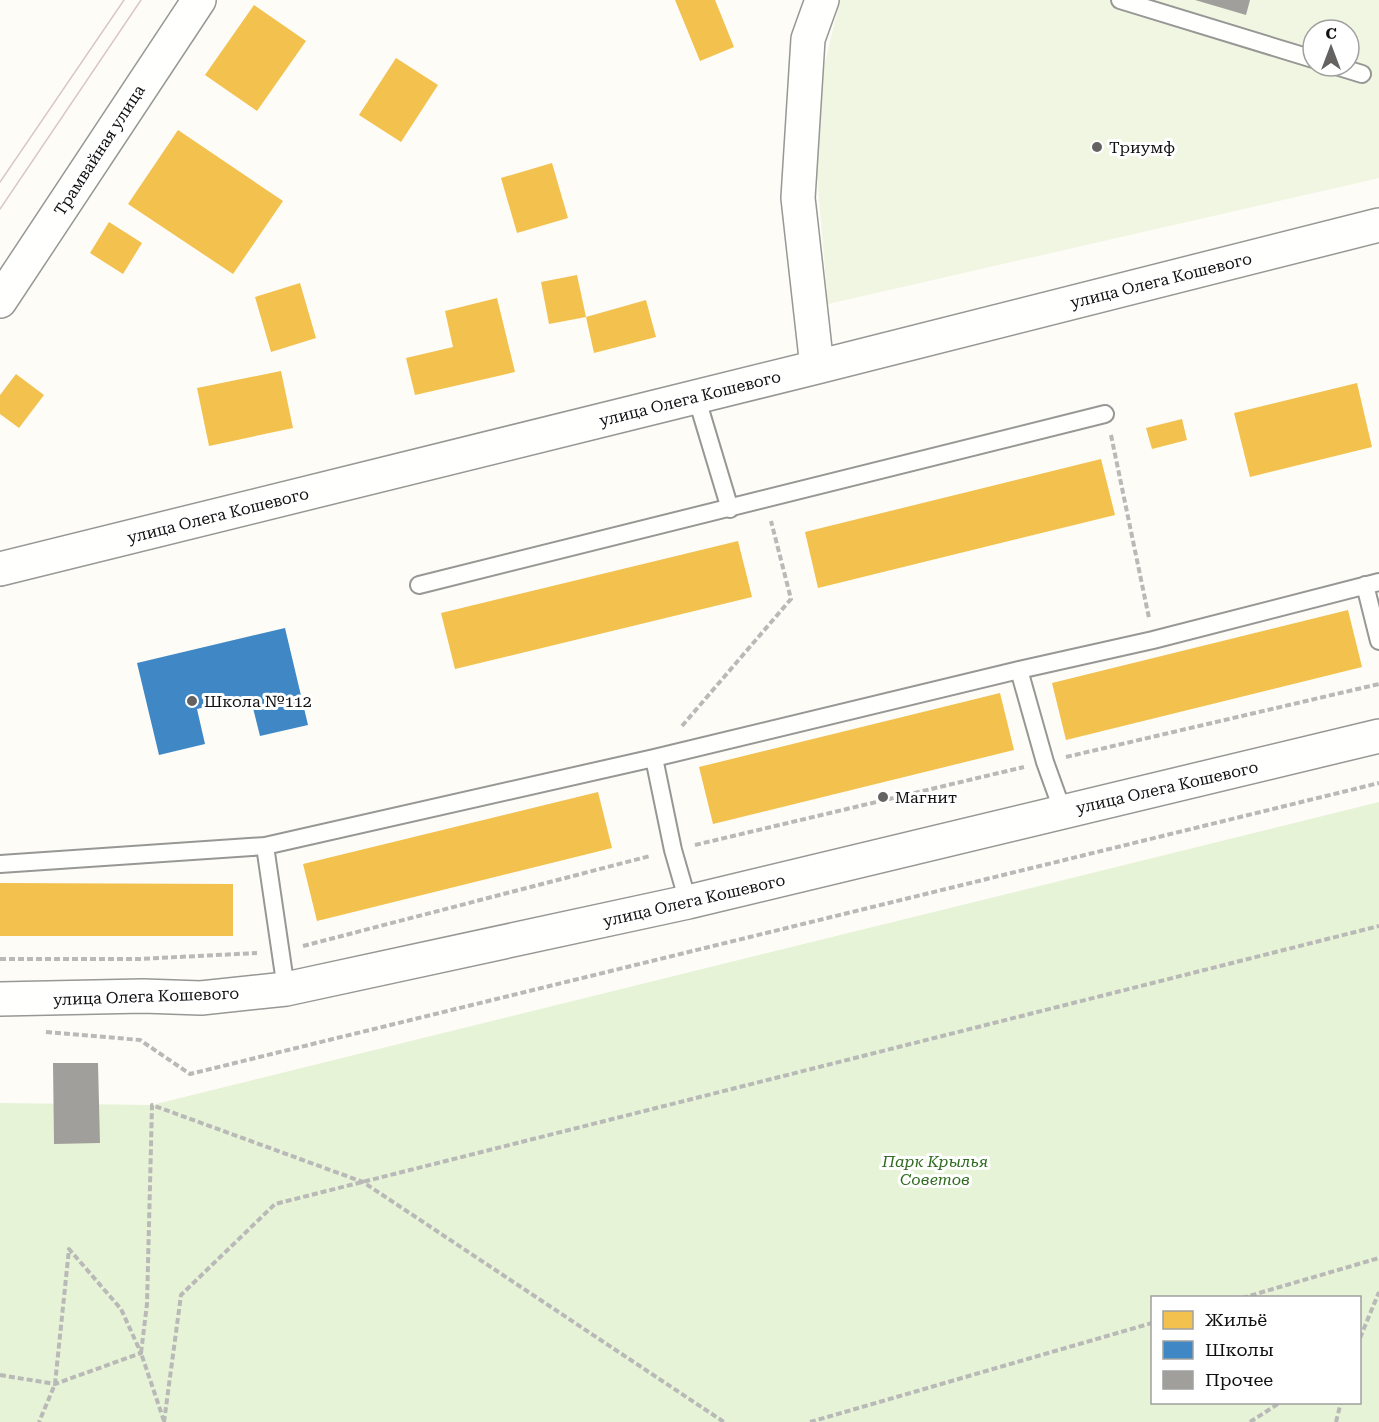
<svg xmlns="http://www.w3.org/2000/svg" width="1379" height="1422" font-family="'Roboto Serif',serif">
	<rect width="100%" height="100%" fill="#fdfcf7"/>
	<path fill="#e7f3d7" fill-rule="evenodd" d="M 1379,802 L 1379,1422 L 0,1422 L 0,1103 L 152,1105 ZM 1152,1298 L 1360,1298 L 1360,1402 L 1152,1402 Z"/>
	<path fill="#f0f6e1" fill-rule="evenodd" d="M 840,0 L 1379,0 L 1379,178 L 828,304 L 812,117 ZM 1313,30 L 1349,30 L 1349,66 L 1313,66 Z"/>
	<path fill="#f2c14e" d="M 675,0 L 715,0 L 734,47 L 700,61 Z
		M 254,5 L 306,41 L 257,111 L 205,75 Z
		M 396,58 L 438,85 L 401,142 L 359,115 Z
		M 178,130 L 283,201 L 233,274 L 128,204 Z
		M 552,163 L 568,218 L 517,233 L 501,178 Z
		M 109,222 L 142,243 L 123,274 L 90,253 Z
		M 577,275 L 586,317 L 549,324 L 541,282 Z
		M 300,283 L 316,338 L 271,352 L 255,297 Z
		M 497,298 L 515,372 L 415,395 L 406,358 L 453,347 L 445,311 Z
		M 646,300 L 656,337 L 594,353 L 586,317 Z
		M 281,371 L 293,428 L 209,446 L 197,388 Z
		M 16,374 L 44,395 L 19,428 L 0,414 L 0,395 Z
		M 1357,383 L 1372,447 L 1250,477 L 1234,413 Z
		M 1182,419 L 1187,440 L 1152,449 L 1146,428 Z
		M 1101,459 L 1115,515 L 818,588 L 805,532 Z
		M 738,541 L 752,597 L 455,669 L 441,613 Z
		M 1348,610 L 1362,667 L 1066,740 L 1052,683 Z
		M 1000,693 L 1014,750 L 713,824 L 699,767 Z
		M 598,792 L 612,848 L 317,921 L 303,864 Z
		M 0,883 L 233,884 L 233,936 L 0,936 Z"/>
	<path fill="#3f88c5" d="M 285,628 L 308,725 L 260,736 L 250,696 L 197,709 L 205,744 L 159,755 L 137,663 Z"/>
	<path fill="#a19f9c" d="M 1195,0 L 1250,0 L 1246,15 Z
		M 53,1063 L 98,1063 L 100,1143 L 54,1144 Z"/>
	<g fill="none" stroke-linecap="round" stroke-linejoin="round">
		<g stroke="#979795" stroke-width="20">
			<path id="service" d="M 1120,0 L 1313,59
				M 1336,66 L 1362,74
				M 696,396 L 730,509
				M 419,585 L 1105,414
				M 1365,585 L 1379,641
				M 1019,670 L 1045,762 L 1063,812
				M 654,758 L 673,850 L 688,902
				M 265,846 L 286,989
				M 0,864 L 265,846 L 654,758 L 1019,670 L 1153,640 L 1379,582"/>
		</g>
		<g stroke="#979795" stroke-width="36">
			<path id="minor" d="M 0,301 L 199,0
				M 817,367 L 798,198 L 808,39 L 822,0
				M 0,569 L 817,367 L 1379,225"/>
		</g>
		<g stroke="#979795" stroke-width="36">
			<path id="tertiary" d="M 0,999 L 143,996 L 201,998 L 286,989 L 688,902 L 1379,736"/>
		</g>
		<path stroke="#b9b9b8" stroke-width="4" stroke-dasharray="6 3" stroke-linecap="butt" d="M 1111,435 L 1149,618
			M 682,726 L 791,599 L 771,521
			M 1066,757 L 1379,684
			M 695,845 L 1024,767
			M 303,946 L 650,856
			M 0,959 L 139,959 L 257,953
			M 46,1032 L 140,1040 L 190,1074 L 1379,783
			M 1242,1298 L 1379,1258
			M 1360,1338 L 1379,1292
			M 0,1375 L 55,1384 L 141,1353 L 121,1309 L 69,1249 L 55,1384 L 39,1422
			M 164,1421 L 141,1353 L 147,1304 L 152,1105 L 363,1182 L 724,1422
			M 164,1422 L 181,1295 L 275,1204 L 1379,926
			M 810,1422 L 1152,1323
			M 1250,1422 L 1281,1402
			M 1336,1422 L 1341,1402"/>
		<use href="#service" stroke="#fffffe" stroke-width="16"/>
		<use href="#minor" stroke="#fffffe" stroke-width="33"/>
		<use href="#tertiary" stroke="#fffffe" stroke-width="33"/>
		<path stroke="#d9c6c7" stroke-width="1.5" d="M 0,182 L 124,0
			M 0,209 L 141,0"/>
	</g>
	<g fill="#646362" stroke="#fff" stroke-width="2">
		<circle cx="1097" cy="147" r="6"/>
		<circle cx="192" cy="701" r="6"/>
		<circle cx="883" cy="797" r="6"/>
	</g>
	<g text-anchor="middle" stroke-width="6" stroke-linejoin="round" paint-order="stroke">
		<g font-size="16" fill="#111" stroke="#fff" text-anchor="start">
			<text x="1109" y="153">Триумф</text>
			<text x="204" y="707">Школа №112</text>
			<text x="895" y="803">Магнит</text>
		</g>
		<g font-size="16" fill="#111" stroke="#fff">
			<text transform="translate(99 150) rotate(-57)" y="6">Трамвайная улица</text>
			<text transform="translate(1161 280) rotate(-14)" y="6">улица Олега Кошевого</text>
			<text transform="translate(690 398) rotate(-14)" y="6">улица Олега Кошевого</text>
			<text transform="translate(218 515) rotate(-14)" y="6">улица Олега Кошевого</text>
			<text transform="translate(1167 787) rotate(-13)" y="6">улица Олега Кошевого</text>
			<text transform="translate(694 900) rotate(-13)" y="6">улица Олега Кошевого</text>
			<text transform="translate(146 996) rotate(-2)" y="6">улица Олега Кошевого</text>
		</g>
		<g font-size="16" font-style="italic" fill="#2f6b1f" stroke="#fff">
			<text x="935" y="1167">Парк Крылья<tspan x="935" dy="18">Советов</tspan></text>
		</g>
	</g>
	<rect x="1151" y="1296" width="210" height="108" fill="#ffffff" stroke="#a0a0a0" stroke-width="1.5"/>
	<rect x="1163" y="1311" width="30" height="18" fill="#f2c14e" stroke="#a0a0a0" stroke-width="1.5"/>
	<text x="1205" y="1326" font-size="18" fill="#111111">Жильё</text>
	<rect x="1163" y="1341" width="30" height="18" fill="#3f88c5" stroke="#a0a0a0" stroke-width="1.5"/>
	<text x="1205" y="1356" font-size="18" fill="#111111">Школы</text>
	<rect x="1163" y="1371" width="30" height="18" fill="#a19f9c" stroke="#a0a0a0" stroke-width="1.5"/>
	<text x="1205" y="1386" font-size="18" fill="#111111">Прочее</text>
	<g transform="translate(1331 48)"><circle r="28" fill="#ffffff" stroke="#a0a0a0" stroke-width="1.5"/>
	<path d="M0-4.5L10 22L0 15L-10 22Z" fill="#646362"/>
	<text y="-9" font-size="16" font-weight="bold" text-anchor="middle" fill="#111111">С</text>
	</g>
</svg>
